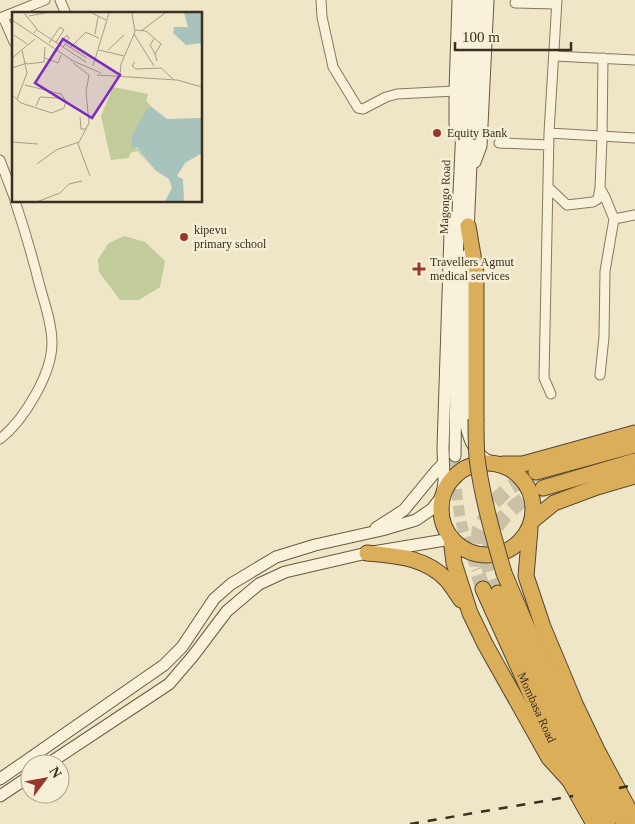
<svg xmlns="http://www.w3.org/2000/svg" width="635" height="824" font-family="'Times New Roman',serif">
	<rect width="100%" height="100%" fill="#eee6c7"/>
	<path fill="#c2cc9b" d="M 124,236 L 145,242 L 165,261 L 160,287 L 139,300 L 120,300 L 99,272 L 98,259 L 109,243 Z"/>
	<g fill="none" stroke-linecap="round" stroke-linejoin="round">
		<path stroke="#cac1a6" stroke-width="11" stroke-dasharray="11 5.5" stroke-linecap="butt" d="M 455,456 C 456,502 459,527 477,570"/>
		<path stroke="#cac1a6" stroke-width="15" stroke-dasharray="15 8" stroke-linecap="butt" d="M 483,589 L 477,570 L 479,530 L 494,502 L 509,488 L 536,472
			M 498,593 C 495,585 490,575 489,567 C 485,525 511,506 543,488"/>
		<g stroke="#89785c" stroke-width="11">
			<path id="street" d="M 60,0 L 66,14
				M 321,0 L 322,17 L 333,67 L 358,108 L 363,109 L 386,97 L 397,94 L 455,91
				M 515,3 L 556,4
				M 3,17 L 14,42
				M 0,18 L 45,0
				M 554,56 L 635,60
				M 549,133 L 635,138
				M 499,143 L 549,145
				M 0,160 L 14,197
				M 548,187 L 567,205 L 593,202 L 598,199 L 600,188 L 602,137 L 603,58
				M 614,219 L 635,215
				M 600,375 L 604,337 L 605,271 L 614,219 L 605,197 L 600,188
				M 551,394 L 544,378 L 549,133 L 557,0
				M 0,439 C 24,420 52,374 52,343 C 52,323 44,302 39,283 C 32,255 24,228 15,201"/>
		</g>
		<g stroke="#6b593f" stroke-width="13">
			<path id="secondary" d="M 455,124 L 455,91 L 458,0
				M 475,162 L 481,146 L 488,0
				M 468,233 L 478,0
				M 468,254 L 464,415 C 467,434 472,454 491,462
				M 455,456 L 458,214 L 468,0
				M 376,528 L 404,510 L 436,471 L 443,464
				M 48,764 L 169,684 L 193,656 L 227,611 L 259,584 L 285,572 L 367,553 L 451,539
				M 0,779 L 164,665 L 182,647 L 214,599 L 231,584 L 276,557 L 315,545 L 382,530 L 416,520 L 432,509 L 442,496 L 444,481 L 443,448 L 450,234 L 458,214
				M 0,796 L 30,776"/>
		</g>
		<g stroke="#574630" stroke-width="17">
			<g id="highway">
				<path d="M 468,226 L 476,273 L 476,419"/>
				<circle cx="487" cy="509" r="46"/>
				<path d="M 503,464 L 523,464 L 635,433"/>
				<path d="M 536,472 L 635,445"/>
				<path d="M 543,488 L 635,461"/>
				<path d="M 532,521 L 554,503 L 597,487 L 635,476"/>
				<path d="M 530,529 L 526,576 L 543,627 L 576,706 L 597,750 L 635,821"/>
				<path d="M 451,539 L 454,563 L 470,613 L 485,644 L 549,758 L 570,781"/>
				<path d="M 367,553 C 397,556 425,557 447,580 C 452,586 456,593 461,600"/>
				<path d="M 504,573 L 558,700 L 587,758 L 622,819"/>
				<path id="s1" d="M 483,589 L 570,781 L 594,824"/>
				<path d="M 498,593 L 582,775 L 608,824"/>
			</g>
		</g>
		<use href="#street" stroke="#f8f2da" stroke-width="9"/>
		<use href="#secondary" stroke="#f8f2da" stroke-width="11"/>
		<use href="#highway" stroke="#dbae5a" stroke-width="15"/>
		<path stroke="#3a2f20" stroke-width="2.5" stroke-dasharray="9 9" stroke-linecap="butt" d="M 619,788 L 635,785
			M 410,824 L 573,796"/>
		<g stroke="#574630" stroke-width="17" stroke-linecap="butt">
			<path id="highway-bridge" d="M 476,419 C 476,432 476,445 477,458 C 482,497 493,535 504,573"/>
		</g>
		<use href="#highway-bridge" stroke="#dbae5a" stroke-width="15"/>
	</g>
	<g fill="#97362d" stroke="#f5efd6" stroke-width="2">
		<circle cx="437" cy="133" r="5"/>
		<circle cx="184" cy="237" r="5"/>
		<path d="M416.5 261.5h5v5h5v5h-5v5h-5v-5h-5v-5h5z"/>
	</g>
	<g text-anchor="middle" stroke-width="5" stroke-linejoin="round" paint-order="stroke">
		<g font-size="12" fill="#3a2f20" stroke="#f5efd6" text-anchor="start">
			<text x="447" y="137">Equity Bank</text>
			<text x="194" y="234">kipevu<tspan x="194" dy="14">primary school</tspan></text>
			<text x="430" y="266">Travellers Agmut<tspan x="430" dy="14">medical services</tspan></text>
		</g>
		<g font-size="12" fill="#3a2f20" stroke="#f5efd6">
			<text transform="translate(445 197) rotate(-88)" y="4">Magongo Road</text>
			<text dy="4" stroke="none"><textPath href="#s1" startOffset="130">Mombasa Road</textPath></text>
		</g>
	</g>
	<g transform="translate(12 12)">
		<rect width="190" height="190" fill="#eee6c7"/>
		<path d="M 101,75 L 136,82 L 134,89 L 141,96 L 136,96 L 123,135 L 124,135 L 141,155 L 125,139 L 118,141 L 117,146 L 99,148 L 89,104 Z" fill="#c2cc9b"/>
		<path d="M 172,1 L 190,1 L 190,31 L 174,33 L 161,21 L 162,15 L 176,15 ZM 135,96 L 141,96 L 155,107 L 190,106 L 190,141 L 173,151 L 165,164 L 171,167 L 172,189 L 153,189 L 160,176 L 157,167 L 143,158 L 125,135 L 119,136 L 120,124 Z" fill="#a8c2bc"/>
		<path fill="none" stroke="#a69d84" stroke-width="1" d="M 12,1 L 25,17 L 22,21M 80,1 L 94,8M 17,4 L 33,1M 0,8 L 61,49M 25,18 L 74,50M 123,18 L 134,19 L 149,32 L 143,42 L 145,49M 129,19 L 153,1M 73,20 L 87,26M 83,22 L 86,5M 122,22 L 142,54M 2,23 L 15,32M 142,27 L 138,33 L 143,42M 44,30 L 52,18 L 48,15M 37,31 L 48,15M 47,32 L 55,23 L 57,26 L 51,35M 53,32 L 75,46M 58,36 L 73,21M 87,38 L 112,44M 96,38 L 112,23M 0,46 L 23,27M 33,46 L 46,51 L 49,43M 59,48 L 89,61M 123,50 L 120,54 L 124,57 L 149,56 L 161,67M 61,51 L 77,63 L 74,80 L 77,111 L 66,132 L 78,164M 15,52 L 32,50 L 33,35M 81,54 L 97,1M 0,56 L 15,51M 108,62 L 109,52 L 123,20 L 120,1M 85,63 L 165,68 L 190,75M 0,83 L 9,91 L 40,101 L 52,96 L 54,89 L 49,82 L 13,73M 5,87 L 15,61 L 10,38M 24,94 L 28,85 L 46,86M 68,105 L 69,117 L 74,117M 0,130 L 26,132M 25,152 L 44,138 L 67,130M 27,189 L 48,181 L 57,172 L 70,169"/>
		<path fill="#7b2cbf" fill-opacity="0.15" stroke="#7b2cbf" stroke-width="2.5" d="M 51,27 L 108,63 L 80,106 L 23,71 Z"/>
		<rect width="190" height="190" fill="none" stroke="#3a2f20" stroke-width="2.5"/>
	</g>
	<g transform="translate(45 779) rotate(58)"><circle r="24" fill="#f5efd6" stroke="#aaa28d"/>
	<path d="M0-4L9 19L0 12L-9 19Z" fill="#97362d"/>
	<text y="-8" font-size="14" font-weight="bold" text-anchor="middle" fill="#3a2f20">N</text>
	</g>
	<path d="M455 42v8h116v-8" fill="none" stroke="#3a2f20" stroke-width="2.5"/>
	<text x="462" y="42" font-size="15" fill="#3a2f20" stroke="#f5efd6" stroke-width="4" paint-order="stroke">100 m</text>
</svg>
